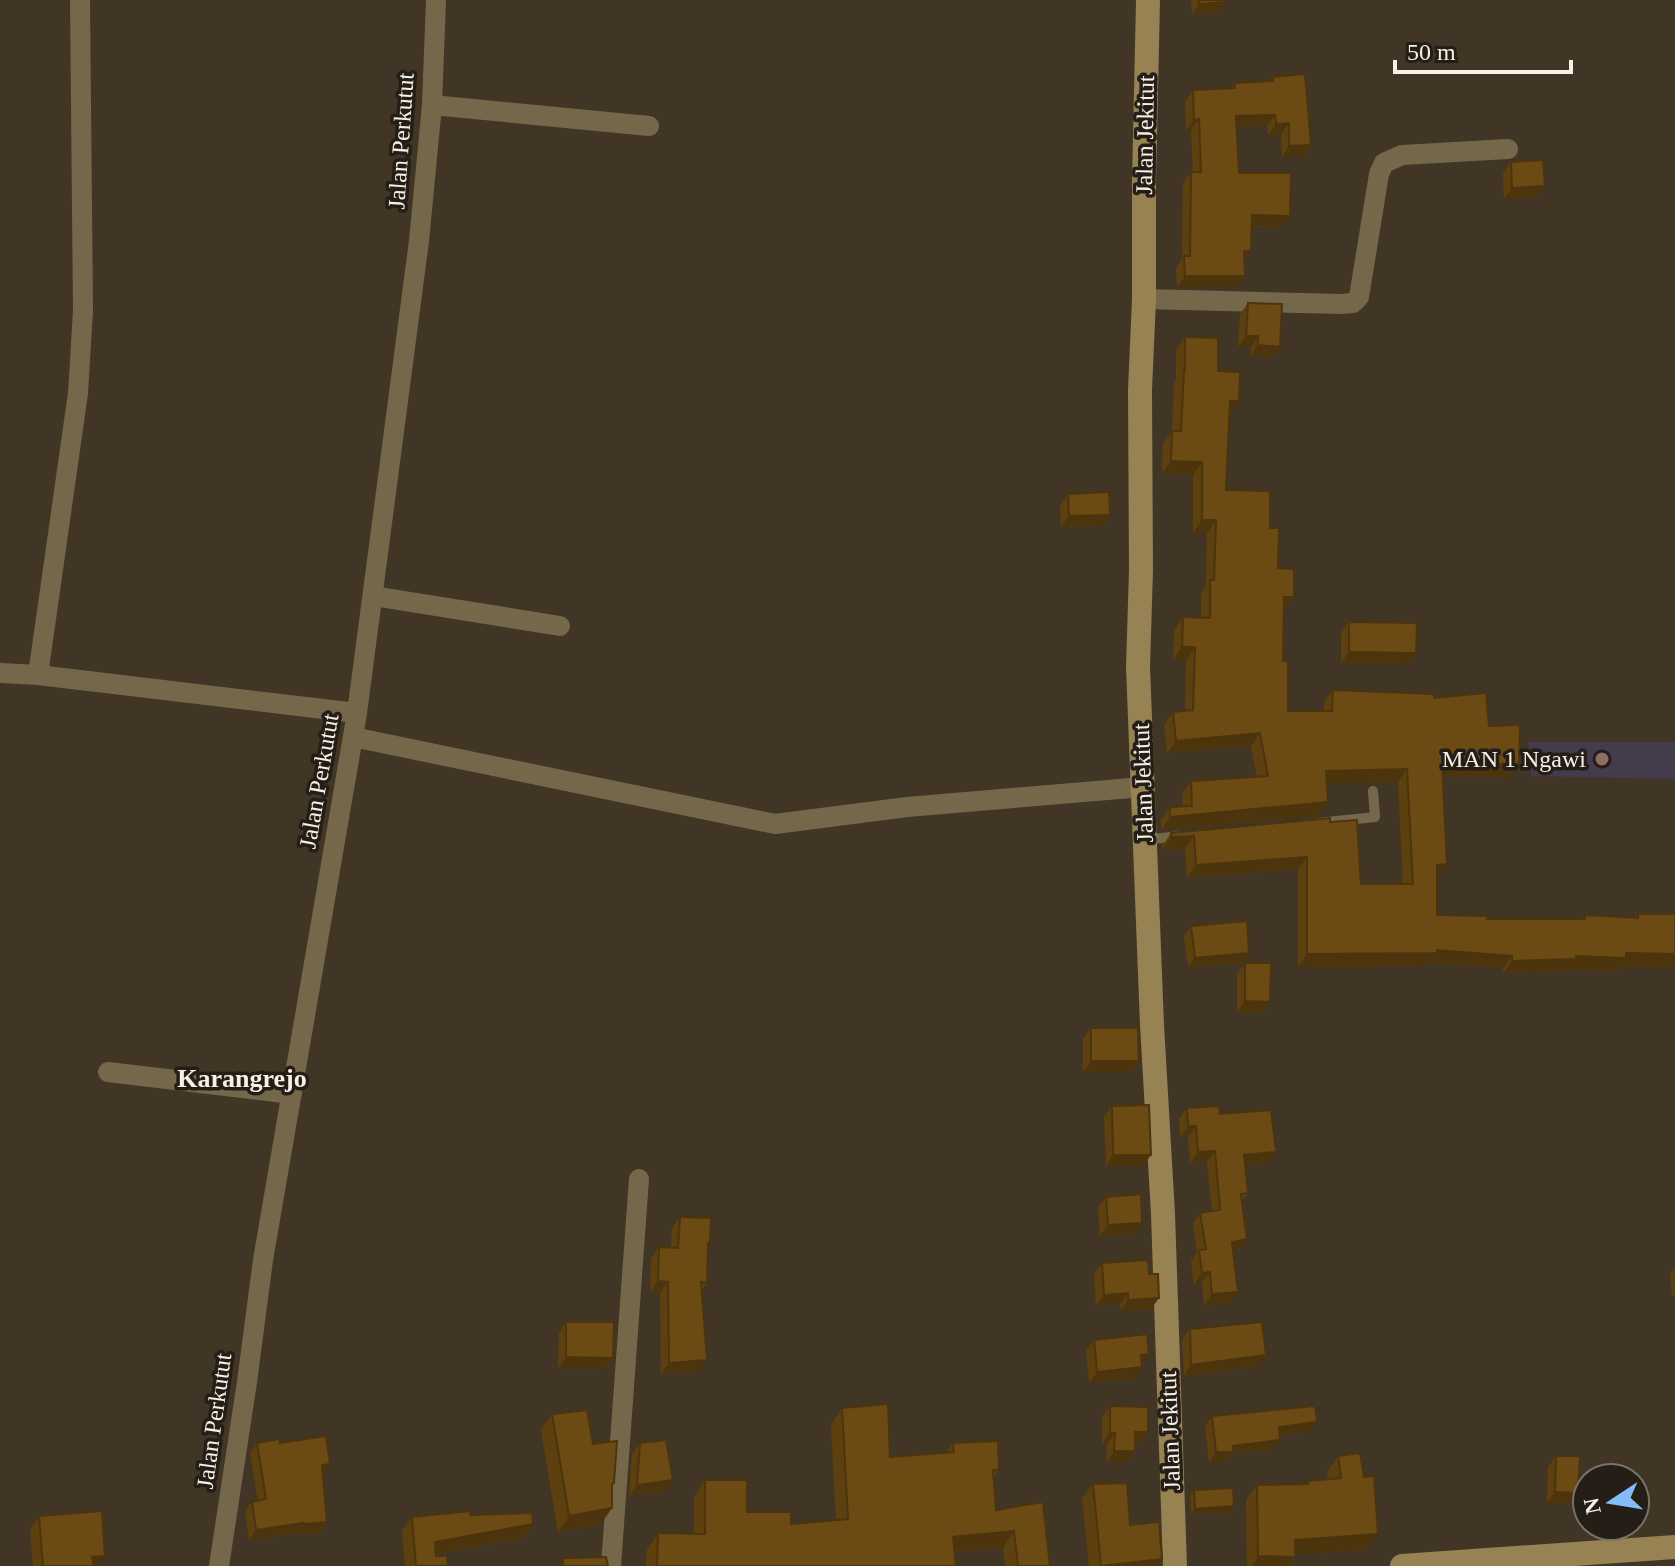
<svg xmlns="http://www.w3.org/2000/svg" width="1675" height="1566" font-family="'Times New Roman',serif">
	<rect width="100%" height="100%" fill="#413626"/>
	<path fill="#443c4c" d="M 1528,742 L 1675,742 L 1675,779 L 1531,776 Z"/>
	<g fill="none" stroke-linecap="round" stroke-linejoin="round">
		<path stroke="#75684a" stroke-width="10" d="M 1318,823 L 1375,817 L 1373,791
			M 1145,840 L 1179,836"/>
		<path stroke="#75684a" stroke-width="20" d="M 432,105 L 649,126
			M 1144,299 L 1341,304 L 1353,303 L 1359,297 L 1379,174 L 1384,163 L 1402,155 L 1508,149
			M 373,596 L 560,626
			M 0,673 L 38,675 L 357,713
			M 38,675 L 78,393 L 83,311 L 80,0
			M 353,737 L 775,824 L 907,807 L 1143,787
			M 108,1072 L 292,1094
			M 219,1566 L 247,1382 L 263,1260 L 357,713 L 419,241 L 432,105 L 436,0
			M 611,1566 L 639,1179"/>
		<path stroke="#968252" stroke-width="24" d="M 1148,0 L 1144,182 L 1144,299 L 1140,390 L 1141,570 L 1138,667 L 1152,1025 L 1163,1214 L 1175,1566
			M 1402,1566 L 1675,1547"/>
	</g>
	<path fill="#5d4010" d="M 1191,0 L 1225,0 L 1225,2 L 1218,13 L 1192,14 Z
		M 1272,77 L 1311,145 L 1304,157 L 1282,157 L 1281,134 L 1268,135 L 1267,126 L 1237,127 L 1239,173 L 1283,227 L 1252,227 L 1251,251 L 1245,260 L 1238,287 L 1177,287 L 1176,268 L 1182,260 L 1183,183 L 1191,172 L 1193,172 L 1191,130 L 1186,131 L 1185,102 L 1193,90 L 1231,89 L 1235,83 L 1269,82 Z
		M 1511,162 L 1545,186 L 1537,197 L 1504,199 L 1503,173 Z
		M 1248,303 L 1280,347 L 1272,358 L 1250,356 L 1251,347 L 1238,347 L 1240,314 Z
		M 1185,337 L 1218,371 L 1229,414 L 1226,490 L 1270,528 L 1278,568 L 1294,597 L 1285,610 L 1283,610 L 1283,661 L 1288,711 L 1324,711 L 1324,702 L 1333,690 L 1434,698 L 1489,726 L 1510,777 L 1442,776 L 1437,877 L 1437,915 L 1487,919 L 1582,919 L 1585,915 L 1635,917 L 1638,914 L 1675,914 L 1675,967 L 1620,966 L 1617,971 L 1569,969 L 1567,971 L 1503,973 L 1503,968 L 1430,963 L 1428,966 L 1298,967 L 1298,869 L 1187,878 L 1185,849 L 1162,850 L 1162,846 L 1171,833 L 1330,822 L 1361,884 L 1403,884 L 1398,782 L 1327,783 L 1319,815 L 1161,830 L 1161,820 L 1170,807 L 1183,807 L 1182,794 L 1191,781 L 1257,777 L 1251,746 L 1167,753 L 1164,725 L 1173,712 L 1185,711 L 1186,660 L 1173,660 L 1174,630 L 1183,617 L 1201,618 L 1201,593 L 1206,586 L 1207,533 L 1193,533 L 1193,475 L 1162,473 L 1163,444 L 1172,431 L 1174,383 L 1176,381 L 1176,350 Z
		M 1068,494 L 1110,515 L 1102,526 L 1061,527 L 1060,505 Z
		M 1349,622 L 1416,653 L 1409,664 L 1341,663 L 1341,633 Z
		M 1191,926 L 1243,963 L 1188,967 L 1184,936 Z
		M 1245,963 L 1270,1002 L 1263,1013 L 1237,1012 L 1237,974 Z
		M 1091,1028 L 1139,1061 L 1131,1072 L 1083,1072 L 1083,1039 Z
		M 1112,1106 L 1143,1166 L 1106,1166 L 1104,1117 Z
		M 1187,1108 L 1220,1114 L 1268,1163 L 1245,1165 L 1248,1193 L 1242,1201 L 1240,1250 L 1234,1251 L 1230,1303 L 1204,1305 L 1202,1283 L 1194,1284 L 1191,1261 L 1197,1253 L 1193,1224 L 1200,1213 L 1212,1211 L 1207,1162 L 1190,1163 L 1188,1137 L 1180,1137 L 1179,1119 Z
		M 1106,1197 L 1135,1234 L 1100,1236 L 1098,1208 Z
		M 680,1217 L 708,1247 L 707,1283 L 702,1290 L 699,1371 L 661,1374 L 660,1293 L 650,1292 L 651,1258 L 659,1247 L 671,1247 L 672,1228 Z
		M 1102,1263 L 1149,1274 L 1151,1309 L 1121,1311 L 1120,1304 L 1096,1306 L 1094,1274 Z
		M 1675,1267 L 1675,1296 L 1672,1296 L 1670,1274 Z
		M 566,1322 L 613,1358 L 606,1369 L 558,1368 L 559,1333 Z
		M 1190,1329 L 1259,1366 L 1184,1376 L 1182,1340 Z
		M 1094,1340 L 1142,1364 L 1135,1378 L 1089,1383 L 1086,1351 Z
		M 1110,1406 L 1148,1432 L 1140,1443 L 1135,1443 L 1135,1451 L 1128,1462 L 1107,1462 L 1107,1444 L 1102,1444 L 1102,1417 Z
		M 842,1408 L 890,1457 L 947,1452 L 953,1443 L 999,1470 L 993,1478 L 996,1510 L 1050,1566 L 1005,1566 L 1003,1548 L 954,1552 L 956,1566 L 646,1566 L 647,1550 L 658,1533 L 694,1534 L 694,1497 L 705,1480 L 747,1512 L 791,1524 L 836,1520 L 831,1425 Z
		M 552,1414 L 593,1444 L 614,1483 L 612,1486 L 601,1524 L 558,1532 L 541,1430 Z
		M 1212,1416 L 1310,1431 L 1280,1436 L 1273,1450 L 1232,1454 L 1226,1462 L 1209,1462 L 1205,1426 Z
		M 257,1443 L 280,1443 L 323,1474 L 327,1522 L 321,1532 L 296,1534 L 296,1533 L 249,1540 L 245,1511 L 252,1502 L 258,1501 L 250,1453 Z
		M 640,1443 L 665,1491 L 629,1496 L 632,1454 Z
		M 1338,1456 L 1367,1550 L 1295,1554 L 1295,1557 L 1289,1566 L 1247,1566 L 1246,1500 L 1257,1485 L 1306,1484 L 1308,1481 L 1328,1479 L 1327,1472 Z
		M 1556,1456 L 1578,1493 L 1571,1504 L 1547,1503 L 1548,1467 Z
		M 1093,1484 L 1130,1525 L 1157,1566 L 1089,1566 L 1082,1499 Z
		M 1194,1490 L 1230,1512 L 1191,1514 L 1190,1495 Z
		M 470,1515 L 533,1524 L 523,1538 L 436,1554 L 436,1556 L 448,1566 L 405,1566 L 402,1531 L 412,1517 Z
		M 39,1516 L 98,1566 L 33,1566 L 30,1529 Z"/>
	<path fill="#4c340d" d="M 1225,2 L 1218,13 L 1192,14 L 1199,4 Z
		M 1275,115 L 1267,126 L 1228,127 L 1236,116 Z
		M 1199,119 L 1191,130 L 1186,131 L 1194,120 Z
		M 1289,123 L 1281,134 L 1268,135 L 1276,124 Z
		M 1311,145 L 1304,157 L 1282,157 L 1289,146 Z
		M 1545,186 L 1537,197 L 1504,199 L 1512,188 Z
		M 1252,215 L 1290,216 L 1283,227 L 1244,226 Z
		M 1244,251 L 1251,251 L 1243,262 Z
		M 1185,276 L 1245,276 L 1238,287 L 1177,287 Z
		M 1246,336 L 1258,336 L 1251,347 L 1238,347 Z
		M 1258,345 L 1280,347 L 1272,358 L 1250,356 Z
		M 1230,401 L 1239,401 L 1230,414 Z
		M 1171,461 L 1202,462 L 1193,475 L 1162,473 Z
		M 1110,515 L 1102,526 L 1061,527 L 1069,516 Z
		M 1202,520 L 1216,520 L 1207,533 L 1193,533 Z
		M 1284,597 L 1294,597 L 1285,610 L 1275,610 Z
		M 1182,647 L 1195,647 L 1186,660 L 1173,660 Z
		M 1349,652 L 1416,653 L 1409,664 L 1341,663 Z
		M 1260,733 L 1251,746 L 1167,753 L 1176,741 Z
		M 1442,763 L 1519,764 L 1510,777 L 1433,776 Z
		M 1407,769 L 1398,782 L 1317,784 L 1326,771 Z
		M 1328,802 L 1319,815 L 1161,830 L 1170,817 Z
		M 1194,836 L 1185,849 L 1162,850 L 1171,837 Z
		M 1307,857 L 1298,869 L 1187,878 L 1196,865 Z
		M 1447,864 L 1438,877 L 1428,878 L 1437,865 Z
		M 1437,950 L 1512,956 L 1503,968 L 1430,963 L 1428,966 L 1298,967 L 1307,954 Z
		M 1249,953 L 1243,963 L 1188,967 L 1195,958 Z
		M 1626,953 L 1675,954 L 1675,967 L 1620,966 L 1617,971 L 1569,969 L 1567,971 L 1503,973 L 1512,961 Z
		M 1245,1001 L 1270,1002 L 1263,1013 L 1237,1012 Z
		M 1091,1061 L 1139,1061 L 1131,1072 L 1083,1072 Z
		M 1188,1126 L 1196,1126 L 1188,1137 L 1180,1137 Z
		M 1215,1151 L 1207,1162 L 1190,1163 L 1198,1152 Z
		M 1276,1152 L 1268,1163 L 1236,1166 L 1244,1155 Z
		M 1113,1155 L 1151,1155 L 1143,1166 L 1106,1166 Z
		M 1142,1223 L 1135,1234 L 1100,1236 L 1108,1225 Z
		M 1247,1239 L 1240,1250 L 1225,1253 L 1232,1242 Z
		M 1210,1272 L 1202,1283 L 1194,1284 L 1202,1273 Z
		M 658,1281 L 668,1282 L 660,1293 L 650,1292 Z
		M 1238,1292 L 1230,1303 L 1204,1305 L 1212,1294 Z
		M 1128,1293 L 1120,1304 L 1096,1306 L 1104,1295 Z
		M 1159,1298 L 1151,1309 L 1121,1311 L 1128,1300 Z
		M 1149,1354 L 1141,1365 L 1141,1355 Z
		M 1266,1355 L 1259,1366 L 1184,1376 L 1191,1365 Z
		M 566,1357 L 613,1358 L 606,1369 L 558,1368 Z
		M 707,1360 L 699,1371 L 661,1374 L 669,1363 Z
		M 1142,1367 L 1135,1378 L 1089,1383 L 1097,1372 Z
		M 1317,1422 L 1310,1431 L 1272,1437 L 1279,1427 Z
		M 1135,1432 L 1148,1432 L 1140,1443 L 1128,1443 Z
		M 1110,1433 L 1115,1433 L 1107,1444 L 1102,1444 Z
		M 1280,1440 L 1273,1450 L 1232,1454 L 1226,1462 L 1209,1462 L 1216,1452 L 1233,1446 Z
		M 1114,1451 L 1135,1451 L 1128,1462 L 1107,1462 Z
		M 330,1464 L 323,1474 L 322,1465 Z
		M 673,1480 L 665,1491 L 629,1496 L 637,1485 Z
		M 1555,1492 L 1578,1493 L 1571,1504 L 1547,1503 Z
		M 1234,1506 L 1230,1512 L 1191,1514 L 1195,1509 Z
		M 612,1508 L 601,1524 L 558,1532 L 569,1516 Z
		M 327,1522 L 321,1532 L 296,1534 L 303,1524 Z
		M 303,1523 L 296,1533 L 249,1540 L 256,1530 Z
		M 533,1524 L 523,1538 L 425,1556 L 435,1542 Z
		M 1014,1531 L 1003,1548 L 941,1553 L 953,1537 Z
		M 1378,1534 L 1367,1550 L 1284,1555 L 1295,1540 Z
		M 105,1556 L 98,1566 L 86,1566 L 92,1557 Z
		M 1258,1556 L 1295,1557 L 1289,1566 L 1252,1566 Z
		M 1162,1559 L 1157,1566 L 1109,1566 Z"/>
	<path fill="#6c4a13" stroke="#4c340d" stroke-width="2" d="M 1199,0 L 1225,0 L 1225,2 L 1199,4 Z
		M 1305,74 L 1311,145 L 1289,146 L 1289,123 L 1276,124 L 1275,115 L 1236,116 L 1239,173 L 1291,173 L 1290,216 L 1252,215 L 1251,251 L 1244,251 L 1245,276 L 1185,276 L 1184,256 L 1190,256 L 1191,172 L 1201,172 L 1199,119 L 1194,120 L 1193,90 L 1235,88 L 1235,83 L 1273,81 L 1272,77 Z
		M 1543,160 L 1545,186 L 1512,188 L 1511,162 Z
		M 1248,303 L 1282,304 L 1280,347 L 1258,345 L 1258,336 L 1246,336 Z
		M 1185,337 L 1218,338 L 1218,371 L 1240,372 L 1239,401 L 1230,401 L 1226,490 L 1270,491 L 1270,528 L 1279,528 L 1278,568 L 1294,569 L 1294,597 L 1284,597 L 1283,661 L 1288,661 L 1288,711 L 1332,711 L 1333,690 L 1434,694 L 1434,698 L 1486,693 L 1489,726 L 1520,725 L 1519,764 L 1442,763 L 1447,864 L 1437,865 L 1437,915 L 1487,916 L 1487,919 L 1585,919 L 1585,915 L 1638,918 L 1638,914 L 1675,914 L 1675,954 L 1626,953 L 1626,958 L 1576,956 L 1576,959 L 1512,961 L 1512,956 L 1437,950 L 1437,953 L 1307,954 L 1307,857 L 1196,865 L 1194,836 L 1171,837 L 1171,833 L 1330,818 L 1330,822 L 1357,820 L 1361,884 L 1413,884 L 1407,769 L 1326,771 L 1328,802 L 1170,817 L 1170,807 L 1192,806 L 1191,781 L 1268,776 L 1260,733 L 1176,741 L 1173,712 L 1193,710 L 1195,647 L 1182,647 L 1183,617 L 1210,618 L 1210,580 L 1214,580 L 1216,520 L 1202,520 L 1202,462 L 1171,461 L 1172,431 L 1181,431 L 1184,370 L 1185,370 Z
		M 1109,492 L 1110,515 L 1069,516 L 1068,494 Z
		M 1349,622 L 1417,623 L 1416,653 L 1349,652 Z
		M 1247,921 L 1249,953 L 1195,958 L 1191,926 Z
		M 1245,963 L 1271,963 L 1270,1002 L 1245,1001 Z
		M 1091,1028 L 1138,1028 L 1139,1061 L 1091,1061 Z
		M 1149,1105 L 1151,1155 L 1113,1155 L 1112,1106 Z
		M 1219,1106 L 1220,1114 L 1271,1110 L 1276,1152 L 1244,1155 L 1248,1193 L 1241,1194 L 1247,1239 L 1232,1242 L 1238,1292 L 1212,1294 L 1210,1272 L 1202,1273 L 1199,1250 L 1206,1249 L 1200,1213 L 1220,1210 L 1215,1151 L 1198,1152 L 1196,1126 L 1188,1126 L 1187,1108 Z
		M 1141,1194 L 1142,1223 L 1108,1225 L 1106,1197 Z
		M 680,1217 L 711,1218 L 710,1243 L 708,1243 L 707,1283 L 701,1282 L 707,1360 L 669,1363 L 668,1282 L 658,1281 L 659,1247 L 678,1248 Z
		M 1148,1260 L 1149,1274 L 1158,1274 L 1159,1298 L 1128,1300 L 1128,1293 L 1104,1295 L 1102,1263 Z
		M 566,1322 L 614,1322 L 613,1358 L 566,1357 Z
		M 1262,1322 L 1266,1355 L 1191,1365 L 1190,1329 Z
		M 1147,1334 L 1149,1354 L 1141,1355 L 1142,1367 L 1097,1372 L 1094,1340 Z
		M 888,1404 L 890,1457 L 954,1452 L 953,1443 L 998,1441 L 999,1470 L 993,1470 L 996,1510 L 1043,1502 L 1050,1566 L 1018,1566 L 1014,1531 L 953,1537 L 956,1566 L 657,1566 L 658,1533 L 705,1534 L 705,1480 L 747,1480 L 747,1512 L 791,1512 L 791,1524 L 848,1519 L 842,1408 Z
		M 1110,1406 L 1148,1407 L 1148,1432 L 1135,1432 L 1135,1451 L 1114,1451 L 1115,1433 L 1110,1433 Z
		M 1315,1406 L 1317,1422 L 1279,1427 L 1280,1440 L 1233,1446 L 1233,1452 L 1216,1452 L 1212,1416 Z
		M 587,1410 L 593,1444 L 617,1441 L 614,1483 L 612,1484 L 612,1508 L 569,1516 L 552,1414 Z
		M 326,1436 L 330,1464 L 322,1465 L 327,1522 L 303,1524 L 303,1523 L 256,1530 L 252,1502 L 266,1499 L 257,1443 L 280,1439 L 280,1443 Z
		M 666,1440 L 673,1480 L 637,1485 L 640,1443 Z
		M 1360,1453 L 1364,1477 L 1374,1476 L 1378,1534 L 1295,1540 L 1295,1557 L 1258,1556 L 1257,1485 L 1308,1484 L 1308,1481 L 1341,1478 L 1338,1456 Z
		M 1556,1456 L 1580,1456 L 1578,1493 L 1555,1492 Z
		M 1127,1483 L 1130,1525 L 1159,1522 L 1162,1559 L 1101,1566 L 1093,1484 Z
		M 1233,1488 L 1234,1506 L 1195,1509 L 1194,1490 Z
		M 102,1511 L 105,1556 L 92,1557 L 94,1566 L 43,1566 L 39,1516 Z
		M 470,1511 L 470,1515 L 532,1513 L 533,1524 L 435,1542 L 436,1556 L 447,1556 L 448,1566 L 416,1566 L 412,1517 Z
		M 606,1557 L 608,1566 L 563,1566 L 563,1558 Z"/>
	<circle fill="#8d6e63" stroke="#241e17" stroke-width="3" cx="1602" cy="759" r="8"/>
	<g text-anchor="middle" stroke-width="7" stroke-linejoin="round" paint-order="stroke">
		<g font-size="24" fill="#f8f0e6" stroke="#241e17">
			<text transform="translate(1145 135) rotate(-89)" y="8">Jalan Jekitut</text>
			<text transform="translate(401 141) rotate(-86)" y="8">Jalan Perkutut</text>
			<text transform="translate(319 781) rotate(-80)" y="8">Jalan Perkutut</text>
			<text transform="translate(1143 783) rotate(-92)" y="8">Jalan Jekitut</text>
			<text transform="translate(214 1421) rotate(-82)" y="8">Jalan Perkutut</text>
			<text transform="translate(1170 1431) rotate(-92)" y="8">Jalan Jekitut</text>
		</g>
		<g font-size="24" fill="#f8f0e6" stroke="#241e17" text-anchor="end">
			<text x="1586" y="767">MAN 1 Ngawi</text>
		</g>
		<g font-size="26" font-weight="bold" fill="#f8f0e6" stroke="#241e17">
			<text x="242" y="1087">Karangrejo</text>
		</g>
	</g>
	<g transform="translate(1611 1502) rotate(258)"><circle r="38" fill="#241e17" stroke="#79726a" stroke-width="2"/>
	<path d="M0-6L14 30L0 20L-14 30Z" fill="#82bcfa"/>
	<text y="-12" font-size="22" font-weight="bold" text-anchor="middle" fill="#f8f0e6">N</text>
	</g>
	<path d="M1395 60v12h176v-12" fill="none" stroke="#f8f0e6" stroke-width="4"/>
	<text x="1407" y="60" font-size="24" fill="#f8f0e6" stroke="#241e17" stroke-width="6" paint-order="stroke">50 m</text>
</svg>
